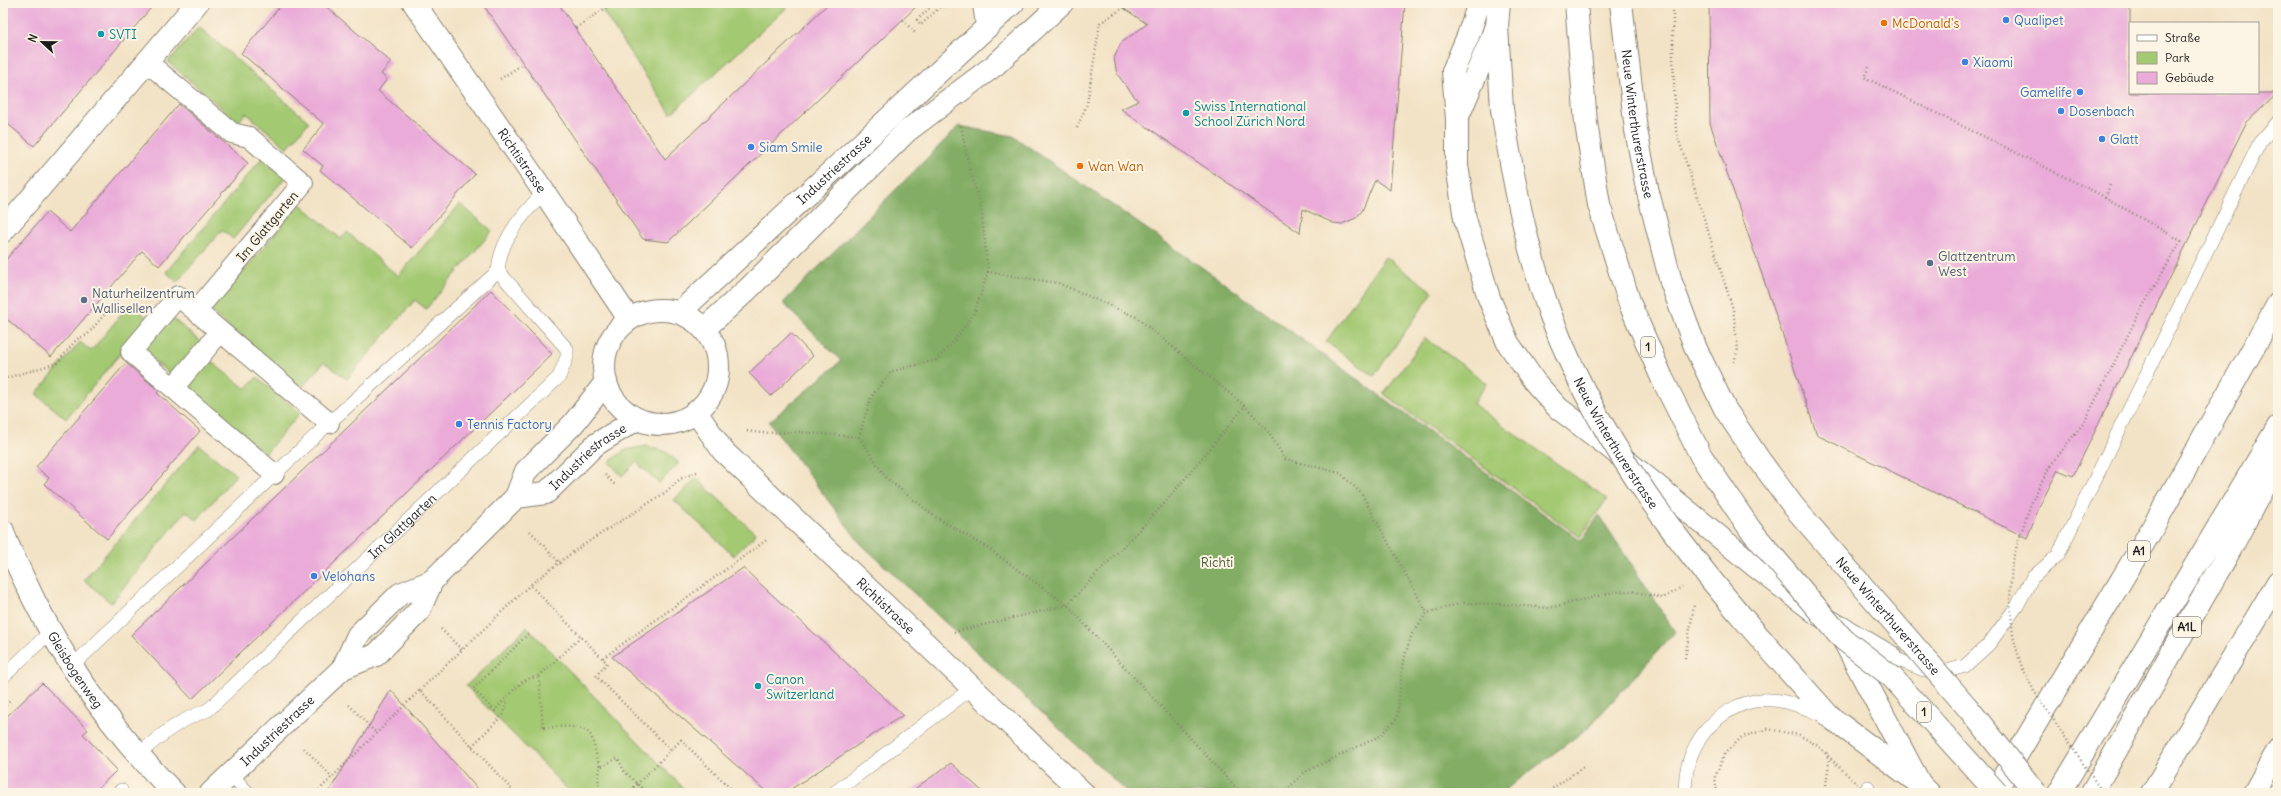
<svg xmlns="http://www.w3.org/2000/svg" width="2281" height="796" font-family="Delius,sans-serif">
	<rect width="100%" height="100%" fill="#fcf5e5"/>
	<filter id="ink" filterUnits="userSpaceOnUse"><feTurbulence type="fractalNoise" baseFrequency=".025" numOctaves="2"/><feDisplacementMap in="SourceGraphic" scale="8" xChannelSelector="R" yChannelSelector="G"/><feConvolveMatrix kernelMatrix="1 2 1 2 8 2 1 2 1" color-interpolation-filters="sRGB"/></filter>
	<filter id="wash" filterUnits="userSpaceOnUse"><feTurbulence type="fractalNoise" baseFrequency=".012" numOctaves="4" result="noise"/><feDisplacementMap in="SourceGraphic" scale="16" xChannelSelector="R" yChannelSelector="G"/><feGaussianBlur stdDeviation="0.9" result="paint"/><feColorMatrix in="noise" values="0 0 0 0 0 0 0 0 0 0 0 0 0 0 0 0 0 1.4 0 .05"/><feComposite in="paint" operator="in"/></filter>
	<g filter="url(#wash)">
		<rect width="100%" height="100%" fill="#f3e3c6"/>
		<path fill="#a4c973" stroke="#607248" d="M 597,3 L 792,3 L 671,114 Z
			M 199,27 L 309,122 L 287,148 L 246,113 L 238,122 L 168,62 Z
			M 262,158 L 285,178 L 233,239 L 222,230 L 177,282 L 166,272 Z
			M 300,204 L 341,239 L 347,232 L 398,276 L 460,204 L 492,231 L 426,309 L 415,300 L 347,379 L 324,362 L 302,388 L 210,311 Z
			M 1385,257 L 1433,292 L 1374,376 L 1326,342 Z
			M 130,304 L 149,319 L 66,419 L 36,394 L 80,342 L 91,351 Z
			M 170,316 L 203,344 L 174,378 L 141,349 Z
			M 1425,338 L 1487,383 L 1473,404 L 1607,499 L 1580,537 L 1384,394 Z
			M 210,361 L 246,389 L 257,377 L 300,413 L 265,454 L 187,388 Z
			M 199,445 L 236,475 L 197,520 L 186,511 L 111,603 L 84,580 Z
			M 647,446 L 666,452 L 679,463 L 659,483 L 636,462 L 622,476 L 609,462 L 625,450 Z
			M 696,478 L 756,534 L 734,556 L 674,500 Z
			M 527,627 L 688,793 L 571,793 L 466,686 Z"/>
		<path fill="#83ad65" stroke="#506440" d="M 959,126 L 1013,136 L 1217,278 L 1581,541 L 1599,515 L 1675,632 L 1589,727 L 1501,793 L 1128,793 L 860,543 L 769,422 L 841,361 L 783,303 Z"/>
		<g id="blocks">
			<path fill="#eaabd9" d="M 3,3 L 155,3 L 34,146 L 3,120 Z
				M 283,3 L 322,3 L 391,62 L 381,74 L 387,79 L 378,91 L 475,174 L 412,248 L 320,170 L 323,166 L 303,149 L 324,124 L 241,53 Z
				M 482,3 L 558,3 L 665,159 L 829,3 L 920,3 L 668,242 L 643,239 Z
				M 1116,3 L 1405,3 L 1390,190 L 1375,180 L 1362,211 L 1356,218 L 1342,224 L 1333,223 L 1303,209 L 1300,233 L 1121,109 L 1138,101 L 1117,74 L 1114,58 L 1121,43 L 1147,24 Z
				M 1709,3 L 2130,3 L 2130,93 L 2278,93 L 2246,123 L 2073,476 L 2058,470 L 2040,505 L 2027,538 L 1817,435 L 1710,123 Z
				M 179,104 L 248,163 L 159,266 L 142,251 L 51,357 L 3,316 L 3,263 L 47,212 L 70,232 Z
				M 491,290 L 552,354 L 192,699 L 131,635 Z
				M 791,333 L 813,356 L 771,396 L 749,373 Z
				M 126,363 L 159,391 L 157,393 L 200,431 L 107,539 L 44,484 L 49,478 L 36,467 Z
				M 743,568 L 903,715 L 785,793 L 768,793 L 612,657 Z
				M 42,683 L 88,730 L 83,734 L 117,770 L 93,793 L 3,793 L 3,720 Z
				M 391,690 L 481,793 L 328,793 Z
				M 951,763 L 984,793 L 909,793 Z"/>
		</g>
	</g>
	<g filter="url(#ink)">
		<use href="#blocks" fill-opacity="0" stroke="#888071" stroke-width="1"/>
		<g fill="none" stroke-linecap="round" stroke-linejoin="round">
			<g stroke="#888071" stroke-width="14">
				<g id="service">
					<path d="M 1891,657 L 1929,672 L 1947,671 L 1965,666 L 1989,644 L 2017,606 L 2032,578 L 2058,555 L 2260,142 L 2278,122"/>
					<path d="M 72,666 L 329,423 L 498,271"/>
					<path d="M 3,677 L 51,631"/>
					<path id="s1" d="M 139,754 C 162,734 179,720 208,710 L 559,377 L 567,357 L 567,349 L 498,271 C 500,239 523,214 544,192"/>
					<path d="M 231,774 L 248,793"/>
					<path d="M 119,793 L 121,790"/>
					<path d="M 834,793 L 972,688"/>
					<path d="M 1865,793 L 1868,787"/>
				</g>
			</g>
			<g stroke="#888071" stroke-width="22">
				<path id="pedestrian" d="M 147,62 L 232,133 L 249,137 L 303,183 L 196,311 L 329,423
					M 196,311 L 178,296 L 131,352 L 274,474
					M 173,388 L 220,332"/>
			</g>
			<g stroke="#888071" stroke-width="24">
				<g id="minor">
					<path id="s2" d="M 414,3 L 544,192 L 629,319"/>
					<path d="M 984,3 L 987,26"/>
					<path d="M 1479,3 L 1468,36 L 1453,71 L 1457,119 L 1457,165 L 1465,219 L 1489,298 L 1508,343 L 1534,381 L 1558,408 L 1608,446 L 1755,566 L 1818,614 L 1891,657"/>
					<path d="M 1459,114 L 1497,26"/>
					<path d="M 3,231 L 197,3"/>
					<path id="s3" d="M 696,412 L 723,451 L 745,472 L 1083,793"/>
					<path id="s4" d="M 3,531 C 7,546 16,561 22,575 C 59,656 112,730 174,793"/>
				</g>
			</g>
			<g stroke="#888071" stroke-width="24">
				<g id="tertiary">
					<circle cx="661" cy="367" r="57"/>
					<path id="s5" d="M 680,312 L 1013,3"/>
					<path d="M 704,329 L 747,290 L 907,131 L 995,65 L 1062,3"/>
					<path id="s6" d="M 516,497 L 546,493 L 595,445 L 637,419"/>
					<path d="M 343,668 L 358,635 L 400,594 L 432,581"/>
					<path id="s7" d="M 211,793 L 343,668 L 376,655 L 419,611 L 432,581 L 516,497 L 526,471 L 573,424 L 606,382"/>
				</g>
			</g>
			<g stroke="#888071" stroke-width="24">
				<g id="secondary">
					<path d="M 1499,3 L 1497,26 L 1502,109"/>
					<path id="s8" d="M 1621,3 L 1636,130 L 1647,188 L 1671,282"/>
					<path d="M 1830,717 L 1920,784"/>
				</g>
			</g>
			<g stroke="#888071" stroke-width="24">
				<path id="primary" d="M 1843,639 L 1920,784 L 1929,793"/>
			</g>
			<g stroke="#888071" stroke-width="24">
				<path id="motorway" d="M 1994,793 L 2149,534 L 2278,304
					M 2059,793 L 2278,427
					M 2092,793 L 2231,548 L 2278,459
					M 2152,793 L 2278,582
					M 2254,793 L 2278,750"/>
			</g>
			<path stroke="#888071" stroke-width="2.5" stroke-dasharray="1 3" stroke-linecap="butt" d="M 935,3 L 917,20 L 921,25 L 940,7 L 956,6
				M 1673,3 L 1673,58 L 1676,131 L 1733,309 L 1738,349 L 1734,362
				M 903,20 L 916,34
				M 576,28 L 613,3
				M 1869,67 L 1864,77 L 2105,197 L 2181,241 L 2139,313 L 2085,421 L 2050,466
				M 500,79 L 523,64
				M 961,126 L 968,163 L 981,206 L 988,272 L 1058,283 L 1136,317 L 1245,406 L 1267,430 L 1285,459 L 1340,473 L 1361,493 L 1427,613
				M 1077,128 L 1087,104 L 1100,23 L 1131,3
				M 2105,197 L 2110,185
				M 3,379 L 57,363 L 77,339 L 87,335 L 126,289 L 134,295 L 141,297
				M 747,431 L 761,433 L 799,432 L 859,437 L 871,397 L 892,371 L 936,360 L 952,344 L 975,311 L 988,272
				M 859,437 L 887,479 L 936,517 L 989,549 L 1067,605 L 1241,793
				M 697,472 L 680,479 L 666,492 L 577,549 L 530,585 L 607,663 L 596,676 L 671,750 L 681,740 L 735,793
				M 605,475 L 615,485
				M 530,531 L 561,564
				M 441,629 L 462,650
				M 954,632 L 1067,605 L 1163,505 L 1245,406
				M 528,634 L 473,689 L 495,711 C 497,707 519,684 524,681 C 528,678 535,677 539,676 L 543,728 C 554,727 585,723 591,736 C 595,746 596,757 600,767 L 618,758 L 624,771 L 647,793
				M 603,658 L 768,539
				M 1685,658 L 1694,605
				M 539,676 L 581,637
				M 420,690 L 530,585
				M 349,705 L 376,733
				M 3,708 L 11,700
				M 472,746 L 504,714 L 507,700
				M 304,748 L 332,777
				M 316,793 L 420,690 L 515,793
				M 597,793 L 600,767
				M 628,793 L 671,750
				M 1283,793 L 1305,772 L 1380,736 L 1397,718 L 1403,661 L 1412,634 L 1427,613 L 1462,603 L 1499,604 L 1549,608 L 1614,592 L 1631,591 L 1663,598 L 1682,587
				M 1546,793 L 1583,767
				M 1825,793 L 1829,762 L 1826,751"/>
			<use href="#service" stroke="#fff" stroke-width="13"/>
			<use href="#pedestrian" stroke="#fff" stroke-width="20"/>
			<use href="#minor" stroke="#fff" stroke-width="22"/>
			<use href="#tertiary" stroke="#fff" stroke-width="22"/>
			<use href="#secondary" stroke="#fff" stroke-width="22"/>
			<use href="#primary" stroke="#fff" stroke-width="22"/>
			<use href="#motorway" stroke="#fff" stroke-width="22"/>
			<g stroke="#888071" stroke-width="14" stroke-linecap="butt">
				<path id="service-bridge" d="M 1686,793 C 1681,749 1716,705 1761,700 C 1784,698 1806,709 1826,716"/>
			</g>
			<g stroke="#888071" stroke-width="24" stroke-linecap="butt">
				<g id="secondary-bridge">
					<path id="s9" d="M 1502,109 C 1513,179 1526,249 1551,316 C 1609,471 1721,595 1830,717"/>
					<path id="s10" d="M 1671,282 L 1696,349 L 1725,409 L 1758,458 L 1794,507 L 1968,708 L 2036,793"/>
				</g>
			</g>
			<g stroke="#888071" stroke-width="24" stroke-linecap="butt">
				<path id="primary-bridge" d="M 1576,3 L 1586,123 L 1599,205 L 1630,304 L 1662,378 L 1701,456 L 1750,529 L 1843,639 L 1892,677 L 1997,793"/>
			</g>
			<path stroke="#888071" stroke-width="2.5" stroke-dasharray="1 3" stroke-linecap="butt" d="M 2050,466 L 2031,503 L 2012,561 L 2010,600 L 2013,636 L 2021,665 L 2034,691 L 2103,793
				M 1717,793 L 1715,777 L 1725,753 L 1742,737 L 1768,729 L 1799,735 L 1818,746 L 1866,793"/>
			<use href="#service-bridge" stroke="#fff" stroke-width="13"/>
			<use href="#secondary-bridge" stroke="#fff" stroke-width="22"/>
			<use href="#primary-bridge" stroke="#fff" stroke-width="22"/>
		</g>
	</g>
	<g fill="#3f7fe0" stroke="#fcf5e5" stroke-width="1.5">
		<circle cx="2006" cy="20" r="4"/>
		<circle cx="1965" cy="62" r="4"/>
		<circle cx="2080" cy="92" r="4"/>
		<circle cx="2061" cy="111" r="4"/>
		<circle cx="2102" cy="139" r="4"/>
		<circle cx="751" cy="147" r="4"/>
		<circle cx="459" cy="424" r="4"/>
		<circle cx="314" cy="576" r="4"/>
	</g>
	<g fill="#e8710a" stroke="#fcf5e5" stroke-width="1.5">
		<circle cx="1884" cy="23" r="4"/>
		<circle cx="1080" cy="166" r="4"/>
	</g>
	<g fill="#0f9aa8" stroke="#fcf5e5" stroke-width="1.5">
		<circle cx="101" cy="34" r="4"/>
		<circle cx="1186" cy="113" r="4"/>
		<circle cx="758" cy="686" r="4"/>
	</g>
	<g fill="#5c6f8a" stroke="#fcf5e5" stroke-width="1.5">
		<circle cx="1930" cy="263" r="4"/>
		<circle cx="84" cy="300" r="4"/>
	</g>
	<g text-anchor="middle" stroke-width="4" stroke-linejoin="round" paint-order="stroke">
		<g fill="#fcf5e5" stroke="#5f5d58" stroke-width="1">
			<rect x="1641" y="337" width="14" height="20" rx="3"/>
			<rect x="2128" y="541" width="22" height="20" rx="3"/>
			<rect x="2173" y="617" width="28" height="20" rx="3"/>
			<rect x="1917" y="702" width="14" height="20" rx="3"/>
		</g>
		<g font-size="12" font-weight="bold" fill="#1c1c1c">
			<text x="1648" y="351">1</text>
			<text x="2139" y="555">A1</text>
			<text x="2187" y="631">A1L</text>
			<text x="1924" y="716">1</text>
		</g>
		<g font-size="13" fill="#366cbe" stroke="#fcf5e5" text-anchor="start">
			<text x="2014" y="25">Qualipet</text>
			<text x="1973" y="67">Xiaomi</text>
			<text x="2072" y="97" text-anchor="end">Gamelife</text>
			<text x="2069" y="116">Dosenbach</text>
			<text x="2110" y="144">Glatt</text>
			<text x="759" y="152">Siam Smile</text>
			<text x="467" y="429">Tennis Factory</text>
			<text x="322" y="581">Velohans</text>
		</g>
		<g font-size="13" fill="#c56008" stroke="#fcf5e5" text-anchor="start">
			<text x="1892" y="28">McDonald's</text>
			<text x="1088" y="171">Wan Wan</text>
		</g>
		<g font-size="13" fill="#0d838f" stroke="#fcf5e5" text-anchor="start">
			<text x="109" y="39">SVTI</text>
			<text x="1194" y="111">Swiss International<tspan x="1194" dy="15">School Zürich Nord</tspan></text>
			<text x="766" y="684">Canon<tspan x="766" dy="15">Switzerland</tspan></text>
		</g>
		<g font-size="13" fill="#1c1c1c" stroke="#fcf5e5">
			<text dy="5" stroke="none"><textPath href="#s8" startOffset="122">Neue Winterthurerstrasse</textPath></text>
			<text dy="5" stroke="none"><textPath href="#s2" startOffset="191">Richtistrasse</textPath></text>
			<text dy="5" stroke="none"><textPath href="#s5" startOffset="210">Industriestrasse</textPath></text>
			<text transform="translate(267 226) rotate(-50)" y="5">Im Glattgarten</text>
			<text dy="5" stroke="none"><textPath href="#s9" startOffset="356">Neue Winterthurerstrasse</textPath></text>
			<text dy="5" stroke="none"><textPath href="#s6" startOffset="86">Industriestrasse</textPath></text>
			<text dy="5" stroke="none"><textPath href="#s1" startOffset="350">Im Glattgarten</textPath></text>
			<text dy="5" stroke="none"><textPath href="#s3" startOffset="272">Richtistrasse</textPath></text>
			<text dy="5" stroke="none"><textPath href="#s10" startOffset="402">Neue Winterthurerstrasse</textPath></text>
			<text dy="5" stroke="none"><textPath href="#s4" startOffset="157">Gleisbogenweg</textPath></text>
			<text dy="5" stroke="none"><textPath href="#s7" startOffset="91">Industriestrasse</textPath></text>
		</g>
		<g font-size="13" fill="#4e5e75" stroke="#fcf5e5" text-anchor="start">
			<text x="1938" y="261">Glattzentrum<tspan x="1938" dy="15">West</tspan></text>
			<text x="92" y="298">Naturheilzentrum<tspan x="92" dy="15">Wallisellen</tspan></text>
		</g>
		<g font-size="13" fill="#4c593a" stroke="#fcf5e5">
			<text x="1217" y="567">Richti</text>
		</g>
	</g>
	<rect width="2281" height="796" fill="none" stroke="#fcf5e5" stroke-width="16"/>
	<rect x="2129" y="22" width="130" height="72" fill="#fcf5e5" stroke="#a29e95"/>
	<rect x="2137" y="35" width="20" height="6" fill="#ffffff" stroke="#a29e95"/>
	<text x="2165" y="42" font-size="12" fill="#1c1c1c">Straße</text>
	<rect x="2137" y="52" width="20" height="12" fill="#a4c973" stroke="#a29e95"/>
	<text x="2165" y="62" font-size="12" fill="#1c1c1c">Park</text>
	<rect x="2137" y="72" width="20" height="12" fill="#eaabd9" stroke="#a29e95"/>
	<text x="2165" y="82" font-size="12" fill="#1c1c1c">Gebäude</text>
	<g transform="translate(42 42) rotate(292)" stroke="#fcf5e5" stroke-width="3" paint-order="stroke">
	<path d="M0-3L7 15L0 10L-7 15Z" fill="#1c1c1c"/>
	<text y="-6" font-size="11" font-weight="bold" text-anchor="middle" fill="#1c1c1c">N</text>
	</g>
</svg>
